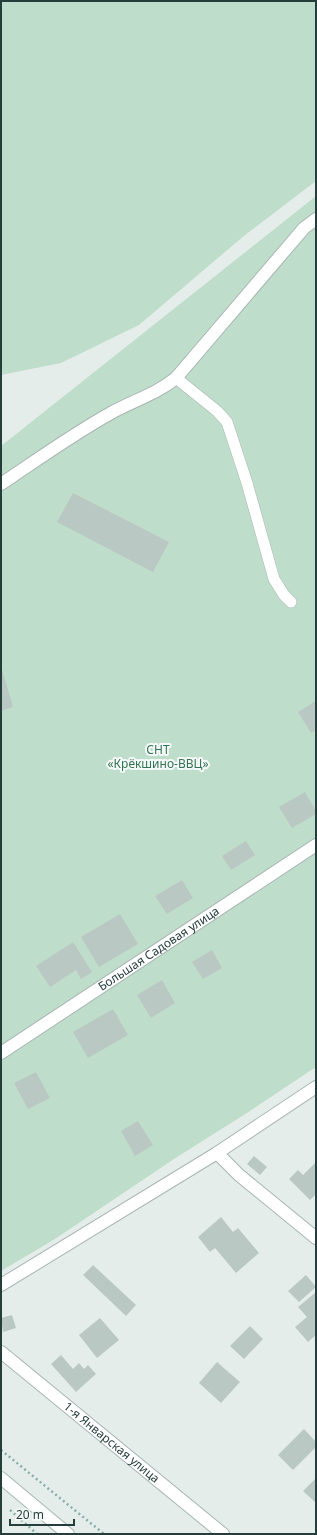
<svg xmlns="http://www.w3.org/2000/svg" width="317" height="1535" font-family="'Noto Sans',sans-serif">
	<rect width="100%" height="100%" fill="#e5edeb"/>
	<path fill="#bfddcb" d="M 1,1 L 316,1 L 316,181 L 245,235 L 139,325 L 61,363 L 1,375 Z
		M 316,196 L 316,1067 L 250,1111 L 174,1159 L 55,1239 L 1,1271 L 1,446 Z"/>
	<path fill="#bac8c4" d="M 73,493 L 169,542 L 153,572 L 57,522 Z
		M 1,666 L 13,707 L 1,711 Z
		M 316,701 L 316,730 L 311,733 L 298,712 Z
		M 305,792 L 316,811 L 316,814 L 292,828 L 279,807 Z
		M 246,841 L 255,855 L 231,870 L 222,856 Z
		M 182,880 L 193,898 L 167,914 L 155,896 Z
		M 120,914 L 138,944 L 99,967 L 81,937 Z
		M 73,942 L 92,972 L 81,979 L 76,970 L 50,987 L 36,966 Z
		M 212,950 L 222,968 L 203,979 L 192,962 Z
		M 162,980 L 175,1003 L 151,1018 L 137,995 Z
		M 113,1009 L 128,1035 L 88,1058 L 73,1032 Z
		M 36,1072 L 50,1098 L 28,1109 L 14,1083 Z
		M 138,1121 L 153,1145 L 135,1156 L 121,1131 Z
		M 254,1156 L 267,1167 L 260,1175 L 247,1164 Z
		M 316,1162 L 316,1194 L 310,1200 L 289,1179 L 298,1170 L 303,1175 Z
		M 221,1217 L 233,1232 L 238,1228 L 259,1253 L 236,1273 L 215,1248 L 210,1252 L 198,1237 Z
		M 93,1265 L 136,1305 L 126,1316 L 83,1275 Z
		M 306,1275 L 316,1287 L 299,1302 L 288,1291 Z
		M 316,1292 L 316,1335 L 308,1342 L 295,1327 L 307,1317 L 298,1307 Z
		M 12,1315 L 16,1328 L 3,1332 L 1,1318 Z
		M 100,1318 L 119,1340 L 97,1358 L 79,1335 Z
		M 250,1326 L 263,1339 L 244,1359 L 230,1346 Z
		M 61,1355 L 73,1369 L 79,1363 L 84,1369 L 88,1365 L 96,1374 L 76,1392 L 51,1364 Z
		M 217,1362 L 240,1382 L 221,1403 L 199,1383 Z
		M 304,1429 L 316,1442 L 316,1447 L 293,1470 L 278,1455 Z
		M 316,1478 L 316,1503 L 303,1491 Z"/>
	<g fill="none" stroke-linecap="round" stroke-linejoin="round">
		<g stroke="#a8b5b3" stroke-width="12">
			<path id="service" d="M 176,378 L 217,411 L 227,422 L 247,483 L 274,579 L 284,595 L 291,602"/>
		</g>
		<g stroke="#a8b5b3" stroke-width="14">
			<g id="minor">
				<path d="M 1,484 C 37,460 73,434 111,413 C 134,400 155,395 176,378 L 304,228 L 316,219"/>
				<path id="s1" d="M 1,1053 L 316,845"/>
				<path d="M 217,1153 L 239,1175 L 316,1238"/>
				<path d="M 1,1285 L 217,1153 L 316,1087"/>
				<path id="s2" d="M 1,1352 L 223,1534"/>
			</g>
		</g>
		<g stroke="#a4b9b4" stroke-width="14">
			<path id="secondary" d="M 1,1478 L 68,1534"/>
		</g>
		<path stroke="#87afa8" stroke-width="2.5" stroke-dasharray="2 3" stroke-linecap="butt" d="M 1,1450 L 104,1534
			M 10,1510 L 37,1534"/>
		<use href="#service" stroke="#fff" stroke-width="11"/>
		<use href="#minor" stroke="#fff" stroke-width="12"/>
		<use href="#secondary" stroke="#fff" stroke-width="12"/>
	</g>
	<g text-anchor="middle" stroke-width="4" stroke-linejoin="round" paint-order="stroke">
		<g font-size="12" fill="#317353" stroke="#f5faf8">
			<text x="158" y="754">СНТ<tspan x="158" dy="14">«Крёкшино-ВВЦ»</tspan></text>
		</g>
		<g font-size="12" fill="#253e3b" stroke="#f5faf8">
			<text dy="4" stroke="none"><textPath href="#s1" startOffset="189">Большая Садовая улица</textPath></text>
			<text dy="4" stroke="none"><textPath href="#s2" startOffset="143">1-я Январская улица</textPath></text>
		</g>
	</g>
	<rect width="317" height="1535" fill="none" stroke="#253e3b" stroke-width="4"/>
	<path d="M10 1519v6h64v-6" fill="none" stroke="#253e3b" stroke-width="2"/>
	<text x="16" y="1519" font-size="12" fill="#253e3b" stroke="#f5faf8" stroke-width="3" paint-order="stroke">20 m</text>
</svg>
